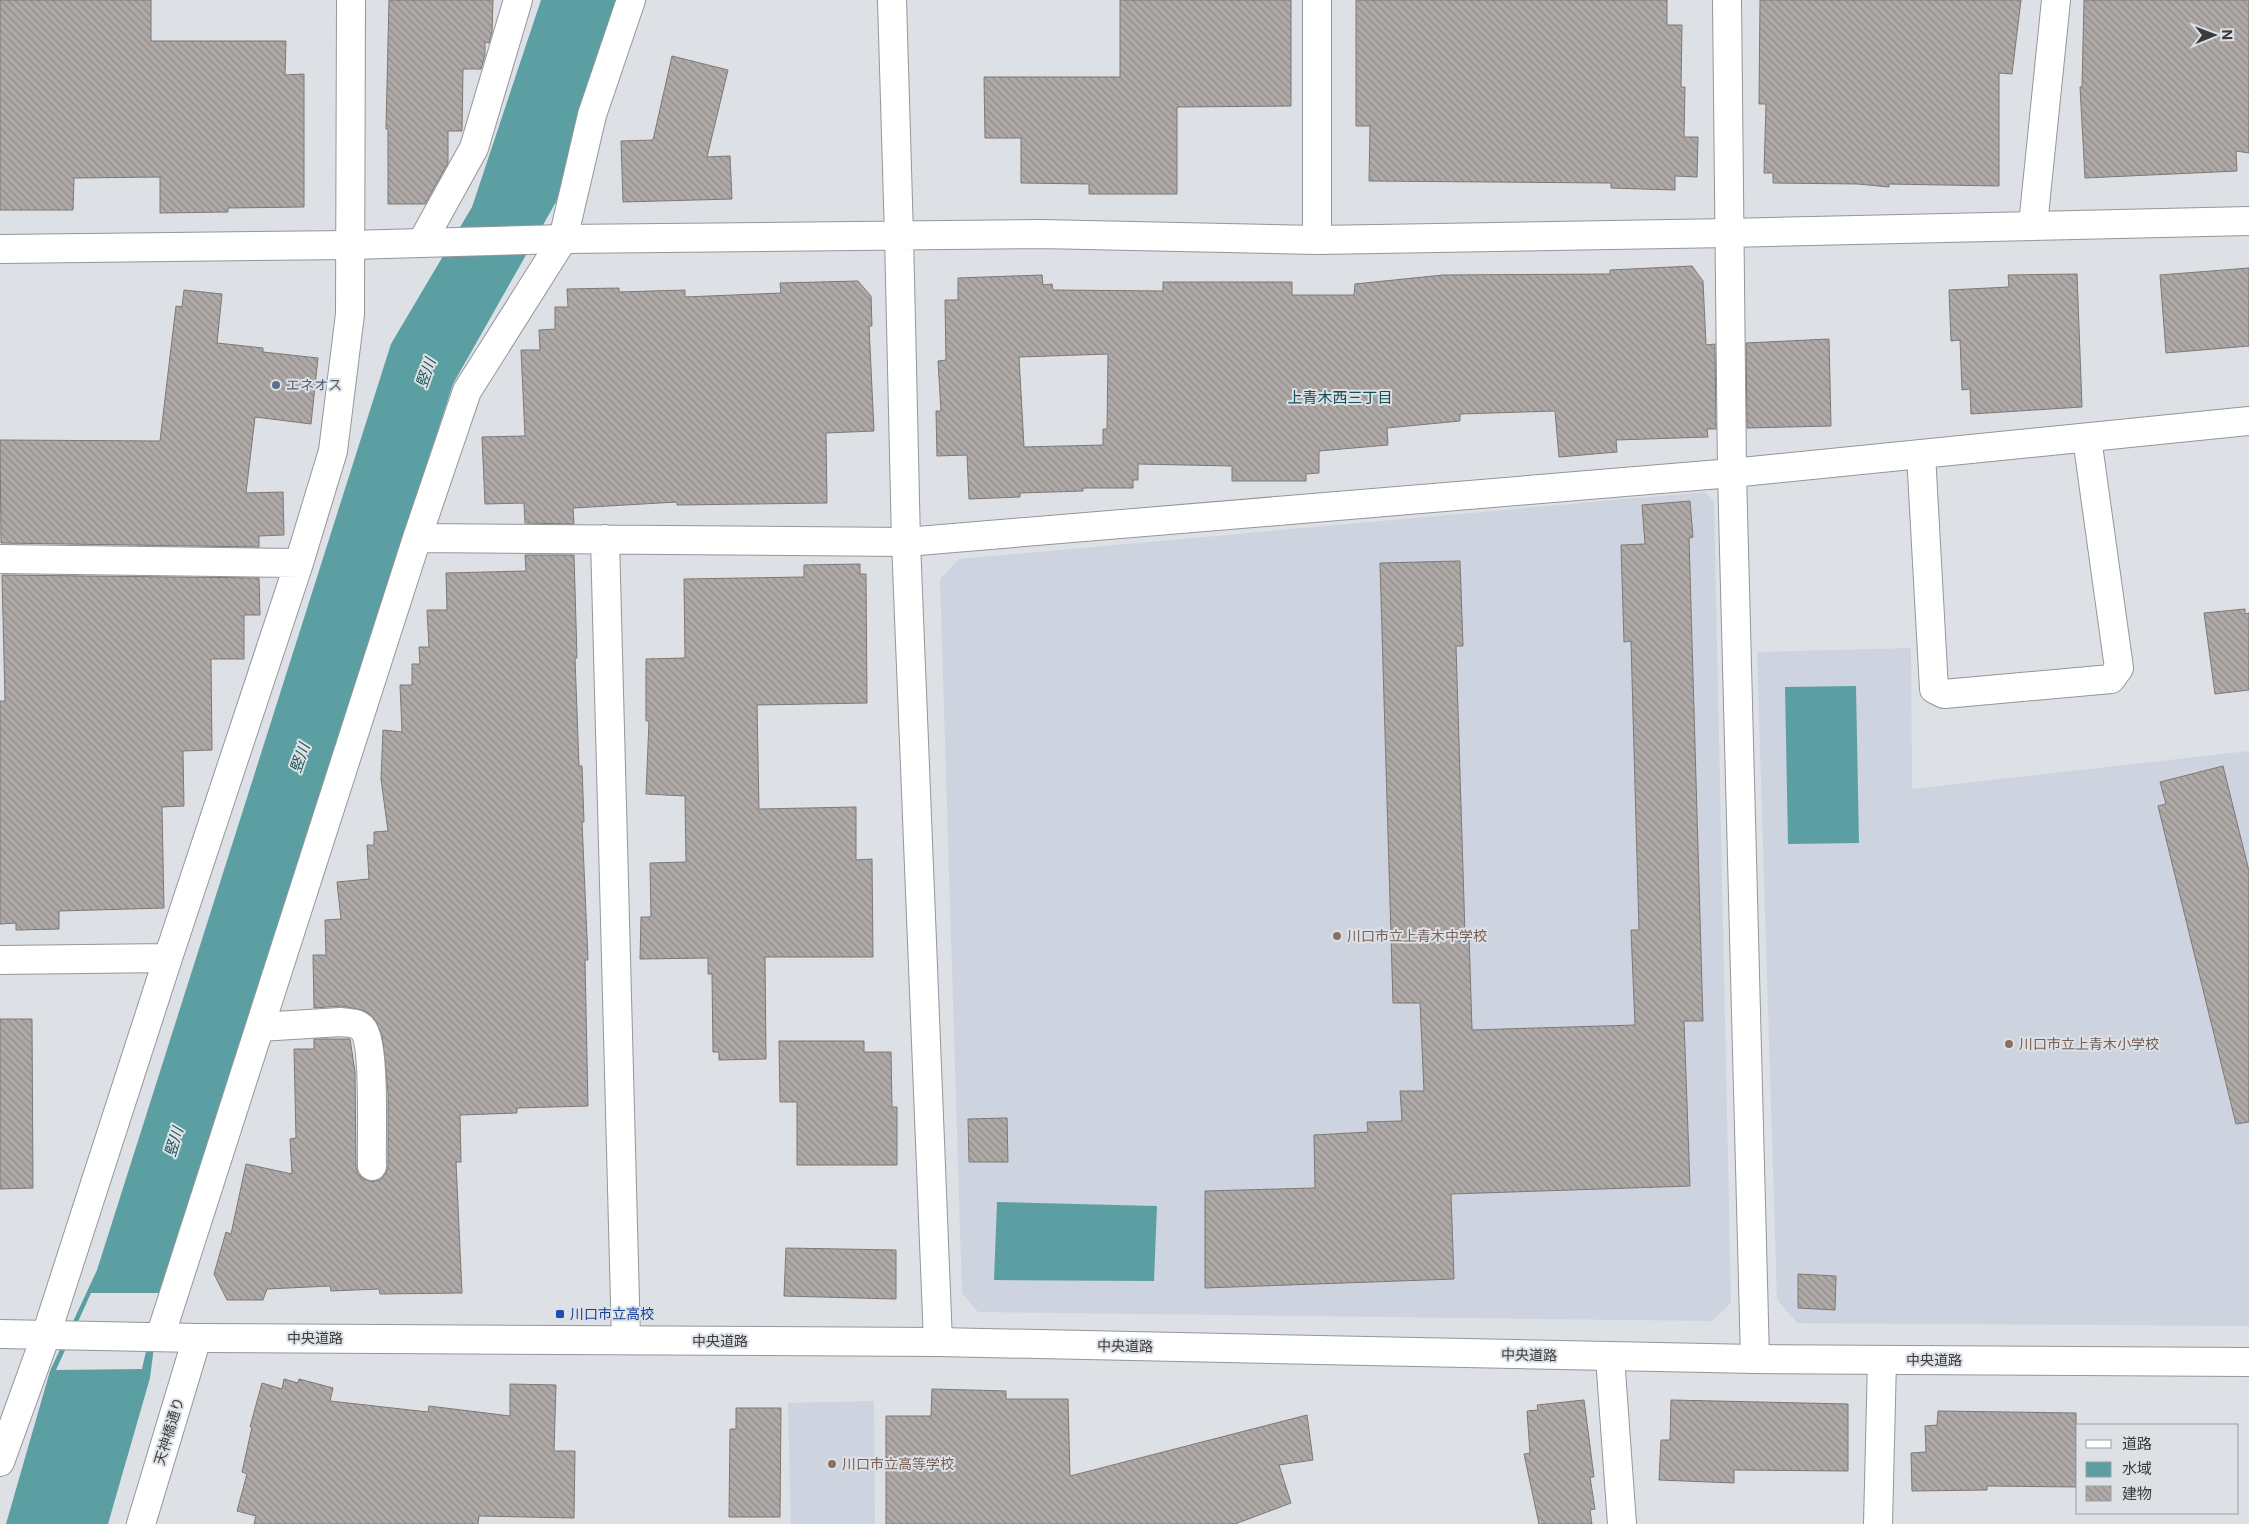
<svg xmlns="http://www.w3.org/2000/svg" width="2249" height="1524" font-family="Inter,'Noto Sans JP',sans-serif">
	<defs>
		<pattern id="building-back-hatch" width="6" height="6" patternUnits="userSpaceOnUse" patternTransform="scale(1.25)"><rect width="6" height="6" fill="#afa9a7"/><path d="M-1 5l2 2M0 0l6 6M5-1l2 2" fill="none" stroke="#8f8b89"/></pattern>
	</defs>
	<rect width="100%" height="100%" fill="#dde0e4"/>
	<path fill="#cdd3df" d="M 1705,492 L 1714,503 L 1731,1303 L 1712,1321 L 978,1312 L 962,1293 L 940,579 L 959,559 Z
		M 1911,648 L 1912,789 L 2249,751 L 2249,1326 L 1797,1323 L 1777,1299 L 1757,652 Z
		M 874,1401 L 875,1524 L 791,1524 L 788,1403 Z"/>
	<path fill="#5b9fa3" d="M 541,0 L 619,0 L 556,202 L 453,384 L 306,836 L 161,1292 L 150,1378 L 108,1524 L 6,1524 L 50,1371 L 97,1270 L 391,344 L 472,207 Z
		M 1856,686 L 1859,843 L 1788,844 L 1785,687 Z
		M 997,1202 L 1157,1206 L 1154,1281 L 994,1280 Z"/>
	<path fill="#dde0e4" d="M 91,1293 L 159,1293 L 142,1369 L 56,1370 Z"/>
	<path fill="url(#building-back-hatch)" stroke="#7e7877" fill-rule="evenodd" d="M 0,0 L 151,0 L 151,41 L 286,41 L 285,75 L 304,74 L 304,207 L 228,208 L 228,212 L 160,213 L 160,177 L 74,178 L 73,210 L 0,210 Z
		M 389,0 L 493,0 L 492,32 L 489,43 L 485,42 L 485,55 L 481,69 L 463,69 L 462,131 L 448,131 L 448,163 L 425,204 L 388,204 L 388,129 L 386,129 Z
		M 1120,0 L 1291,0 L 1291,106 L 1177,107 L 1177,194 L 1089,194 L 1089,184 L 1021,183 L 1021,138 L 985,138 L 984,77 L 1120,77 Z
		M 1356,0 L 1667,0 L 1667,25 L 1682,25 L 1681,87 L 1685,87 L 1684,137 L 1698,137 L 1697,177 L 1675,176 L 1675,190 L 1611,188 L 1611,183 L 1369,181 L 1370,126 L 1356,126 Z
		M 1760,0 L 2021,0 L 2012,74 L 1999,73 L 1999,186 L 1889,184 L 1889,187 L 1858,184 L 1773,183 L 1773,173 L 1764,173 L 1766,104 L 1759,104 Z
		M 2084,0 L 2249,0 L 2249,153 L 2236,151 L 2237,171 L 2085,178 L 2080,87 L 2082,87 Z
		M 672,56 L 728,70 L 707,157 L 730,156 L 732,199 L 623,202 L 621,141 L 653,140 Z
		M 1692,266 L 1703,281 L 1706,345 L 1715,344 L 1716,429 L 1707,429 L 1708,437 L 1616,440 L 1617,452 L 1559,457 L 1555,411 L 1460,414 L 1460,421 L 1387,428 L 1388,445 L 1319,451 L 1319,473 L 1306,474 L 1306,481 L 1232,481 L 1232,466 L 1138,464 L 1138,480 L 1133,480 L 1133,488 L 1083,488 L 1083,491 L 1020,493 L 1020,497 L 969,499 L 967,455 L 937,456 L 936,411 L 941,411 L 938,361 L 946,360 L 945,300 L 958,300 L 958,278 L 1042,275 L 1043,285 L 1052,284 L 1053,290 L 1163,291 L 1163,282 L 1292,282 L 1292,295 L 1354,295 L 1355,284 L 1443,275 L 1610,274 L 1610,270 ZM 1108,354 L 1107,429 L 1103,429 L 1103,445 L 1024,447 L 1019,357 Z
		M 2249,268 L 2249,346 L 2166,353 L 2160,275 Z
		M 2077,274 L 2082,407 L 1971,414 L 1970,389 L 1962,390 L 1960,340 L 1951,341 L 1949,290 L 2009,287 L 2008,275 Z
		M 858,281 L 871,296 L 872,326 L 869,326 L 874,431 L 826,433 L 827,503 L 677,505 L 677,502 L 573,508 L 574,524 L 525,523 L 524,503 L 485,504 L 482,437 L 525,436 L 521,350 L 540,350 L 539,330 L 555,329 L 555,307 L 568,307 L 567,289 L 619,288 L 619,292 L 685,290 L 685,297 L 781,293 L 780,283 Z
		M 184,290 L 222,294 L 217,343 L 263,348 L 263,352 L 318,358 L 311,424 L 255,417 L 246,493 L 283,492 L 284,535 L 259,536 L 259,547 L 1,543 L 0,440 L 160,441 L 176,306 L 182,307 Z
		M 1829,339 L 1831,426 L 1747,428 L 1746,343 Z
		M 1690,501 L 1693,537 L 1689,538 L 1703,1021 L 1684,1021 L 1690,1186 L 1451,1194 L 1454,1279 L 1205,1288 L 1205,1191 L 1315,1188 L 1314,1135 L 1368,1132 L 1367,1122 L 1402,1121 L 1400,1091 L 1424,1091 L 1420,1003 L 1393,1003 L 1380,563 L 1460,561 L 1463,646 L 1456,646 L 1465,935 L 1469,935 L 1472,1030 L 1635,1025 L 1631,930 L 1639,930 L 1631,641 L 1624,642 L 1621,545 L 1645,544 L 1642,505 Z
		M 525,555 L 574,555 L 577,658 L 575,658 L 579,766 L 582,766 L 584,822 L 582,822 L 588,960 L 585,960 L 588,1106 L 517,1108 L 517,1113 L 460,1115 L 461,1162 L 456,1162 L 462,1293 L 380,1294 L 379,1289 L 331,1291 L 330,1286 L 267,1289 L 263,1300 L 227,1300 L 214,1274 L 226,1232 L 231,1234 L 246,1164 L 292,1174 L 290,1139 L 296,1138 L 294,1049 L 314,1049 L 314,1039 L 350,1039 L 355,1072 L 356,1167 L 358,1174 L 364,1179 L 372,1182 L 380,1180 L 386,1173 L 388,1166 L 388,1093 L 382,1034 L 372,1016 L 362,1010 L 341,1006 L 314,1008 L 313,955 L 326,955 L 325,920 L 341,919 L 337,882 L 369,879 L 367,845 L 374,845 L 374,832 L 388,831 L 381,779 L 383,730 L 402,732 L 400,685 L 412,685 L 412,664 L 420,664 L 419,647 L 429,647 L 427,610 L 447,610 L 446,573 L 526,571 Z
		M 860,564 L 860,574 L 866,574 L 867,703 L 757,705 L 759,809 L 856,807 L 856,860 L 872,859 L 873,957 L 765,957 L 766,1059 L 719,1060 L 719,1052 L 713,1052 L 712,974 L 708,974 L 708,958 L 640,959 L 641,917 L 651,917 L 650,863 L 686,862 L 685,796 L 646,794 L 649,721 L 646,721 L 646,659 L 685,658 L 684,579 L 804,577 L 804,565 Z
		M 2,575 L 259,578 L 260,615 L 244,615 L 244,659 L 211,659 L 212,750 L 183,751 L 184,806 L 162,807 L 164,908 L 59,911 L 59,929 L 16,930 L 16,923 L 0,924 L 0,701 L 5,701 Z
		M 2245,609 L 2245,614 L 2249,613 L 2249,690 L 2215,694 L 2204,613 Z
		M 2223,766 L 2249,871 L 2249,1122 L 2236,1124 L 2158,806 L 2166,804 L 2160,782 Z
		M 0,1019 L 32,1019 L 33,1188 L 0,1189 Z
		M 779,1041 L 864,1041 L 864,1052 L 891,1052 L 892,1107 L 897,1107 L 897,1165 L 797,1165 L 797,1102 L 780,1102 Z
		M 1007,1118 L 1008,1162 L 969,1162 L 968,1119 Z
		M 786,1248 L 896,1250 L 896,1299 L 784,1296 Z
		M 1798,1274 L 1836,1276 L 1835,1310 L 1798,1308 Z
		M 284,1379 L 298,1383 L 299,1379 L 333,1388 L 330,1401 L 428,1412 L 429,1406 L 510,1416 L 510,1384 L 556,1385 L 554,1451 L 575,1451 L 574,1518 L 479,1516 L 478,1524 L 254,1524 L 256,1516 L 237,1511 L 247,1474 L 242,1472 L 252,1427 L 250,1427 L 262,1383 L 282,1389 Z
		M 932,1389 L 1006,1391 L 1006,1399 L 1068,1399 L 1070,1476 L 1307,1415 L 1313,1460 L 1279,1465 L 1291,1503 L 1235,1524 L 886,1524 L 886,1416 L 931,1416 Z
		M 1584,1400 L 1594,1477 L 1590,1477 L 1595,1509 L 1590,1510 L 1592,1524 L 1539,1524 L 1524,1454 L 1530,1453 L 1527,1411 L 1538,1410 L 1537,1405 Z
		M 1671,1400 L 1848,1404 L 1848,1471 L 1734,1470 L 1734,1483 L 1659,1480 L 1661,1440 L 1670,1440 Z
		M 736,1408 L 781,1408 L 780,1517 L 729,1517 L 730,1429 L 736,1429 Z
		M 1938,1411 L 2076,1413 L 2076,1487 L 1987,1486 L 1987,1490 L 1912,1491 L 1911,1453 L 1926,1452 L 1925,1426 L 1937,1425 Z"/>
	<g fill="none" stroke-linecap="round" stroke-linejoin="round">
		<g stroke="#93969a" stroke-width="30">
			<path id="minor" d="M 1727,0 L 1732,473 L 1755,1359
				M 2033,225 L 2056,0
				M 1317,240 L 1317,0
				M 422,242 L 474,148 L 518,0
				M 1921,454 L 1934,689 L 1944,694 L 2111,679 L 2119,668 L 2087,438
				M 417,538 L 906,542 L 1732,473 L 2249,421
				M 605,539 L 626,1340
				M 0,559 L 299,563
				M 0,960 L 168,958
				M 260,1027 L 340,1022 C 348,1023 356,1022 362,1028 C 376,1042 371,1142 372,1166
				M 160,1337 L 417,538 L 467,391 L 563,239 L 592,115 L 631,0
				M 1610,1357 L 1622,1524
				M 0,1462 L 46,1335 L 168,958 L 299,563 L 333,451 L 350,314 L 351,0
				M 1878,1524 L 1882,1360"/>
		</g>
		<g stroke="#93969a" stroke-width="30">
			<path id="tertiary" d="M 892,0 L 899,236 L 906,542 L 938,1342
				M 0,249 L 350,245 L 563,239 L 1040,234 L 1317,240 L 1729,233 L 2249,221
				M 141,1524 L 197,1338"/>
		</g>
		<g stroke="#93969a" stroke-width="30">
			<path id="secondary" d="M 0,1334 L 197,1338 L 938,1342 L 1755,1359 L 2249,1362"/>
		</g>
		<use href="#minor" stroke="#fff" stroke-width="28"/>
		<use href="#tertiary" stroke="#fff" stroke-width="28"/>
		<use href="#secondary" stroke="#fff" stroke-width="28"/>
	</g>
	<circle fill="#5c6f8a" stroke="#dde0e4" stroke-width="2" cx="276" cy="385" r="5"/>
	<g fill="#8d6e63" stroke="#dde0e4" stroke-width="2">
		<circle cx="1337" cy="936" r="5"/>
		<circle cx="2009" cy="1044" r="5"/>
		<circle cx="832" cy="1464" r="5"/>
	</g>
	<rect fill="#1a4fb4" stroke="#dde0e4" stroke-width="2" x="555" y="1309" width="10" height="10" rx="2.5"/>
	<g text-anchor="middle" stroke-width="4" stroke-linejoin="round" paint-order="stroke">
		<g font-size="14" fill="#4e5e75" stroke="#dde0e4" text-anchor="start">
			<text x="286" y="390">エネオス</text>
		</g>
		<g font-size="14" fill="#785e54" stroke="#dde0e4" text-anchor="start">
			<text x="1347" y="941">川口市立上青木中学校</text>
			<text x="2019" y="1049">川口市立上青木小学校</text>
			<text x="842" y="1469">川口市立高等学校</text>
		</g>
		<g font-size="14" fill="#164399" stroke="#dde0e4" text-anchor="start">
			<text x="570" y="1319">川口市立高校</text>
		</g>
		<g font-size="14" fill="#3a3b3d" stroke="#dde0e4">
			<text x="315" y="1343">中央道路</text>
			<text x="720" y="1346">中央道路</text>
			<text transform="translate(1125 1346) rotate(1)" y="5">中央道路</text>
			<text transform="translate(1529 1355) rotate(1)" y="5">中央道路</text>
			<text x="1934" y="1365">中央道路</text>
			<text transform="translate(169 1431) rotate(-73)" y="5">天神橋通り</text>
		</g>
		<g font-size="15" font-style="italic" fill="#1b565a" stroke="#dde0e4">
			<text transform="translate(426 373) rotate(-71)" y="5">竪川</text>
			<text transform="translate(300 758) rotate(-71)" y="5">竪川</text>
			<text transform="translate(174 1142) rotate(-73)" y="5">竪川</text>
		</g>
		<g font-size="15" fill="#144f58" stroke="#dde0e4">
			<text x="1340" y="403">上青木西三丁目</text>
		</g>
	</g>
	<rect x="2076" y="1424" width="162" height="90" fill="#dde0e4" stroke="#9c9ea1"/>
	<rect x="2086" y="1440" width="25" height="8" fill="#ffffff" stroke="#9c9ea1"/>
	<text x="2122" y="1449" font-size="15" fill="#3a3b3d">道路</text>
	<rect x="2086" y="1462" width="25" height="15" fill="#5b9fa3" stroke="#9c9ea1"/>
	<text x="2122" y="1474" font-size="15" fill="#3a3b3d">水域</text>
	<rect x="2086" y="1486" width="25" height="15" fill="url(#building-back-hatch)" stroke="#9c9ea1"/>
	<text x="2122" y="1499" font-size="15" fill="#3a3b3d">建物</text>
	<g transform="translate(2214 35) rotate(89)" stroke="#dde0e4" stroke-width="4" paint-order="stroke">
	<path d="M0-4L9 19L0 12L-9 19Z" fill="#3a3b3d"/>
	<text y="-8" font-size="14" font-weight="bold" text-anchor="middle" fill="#3a3b3d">N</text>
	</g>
</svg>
